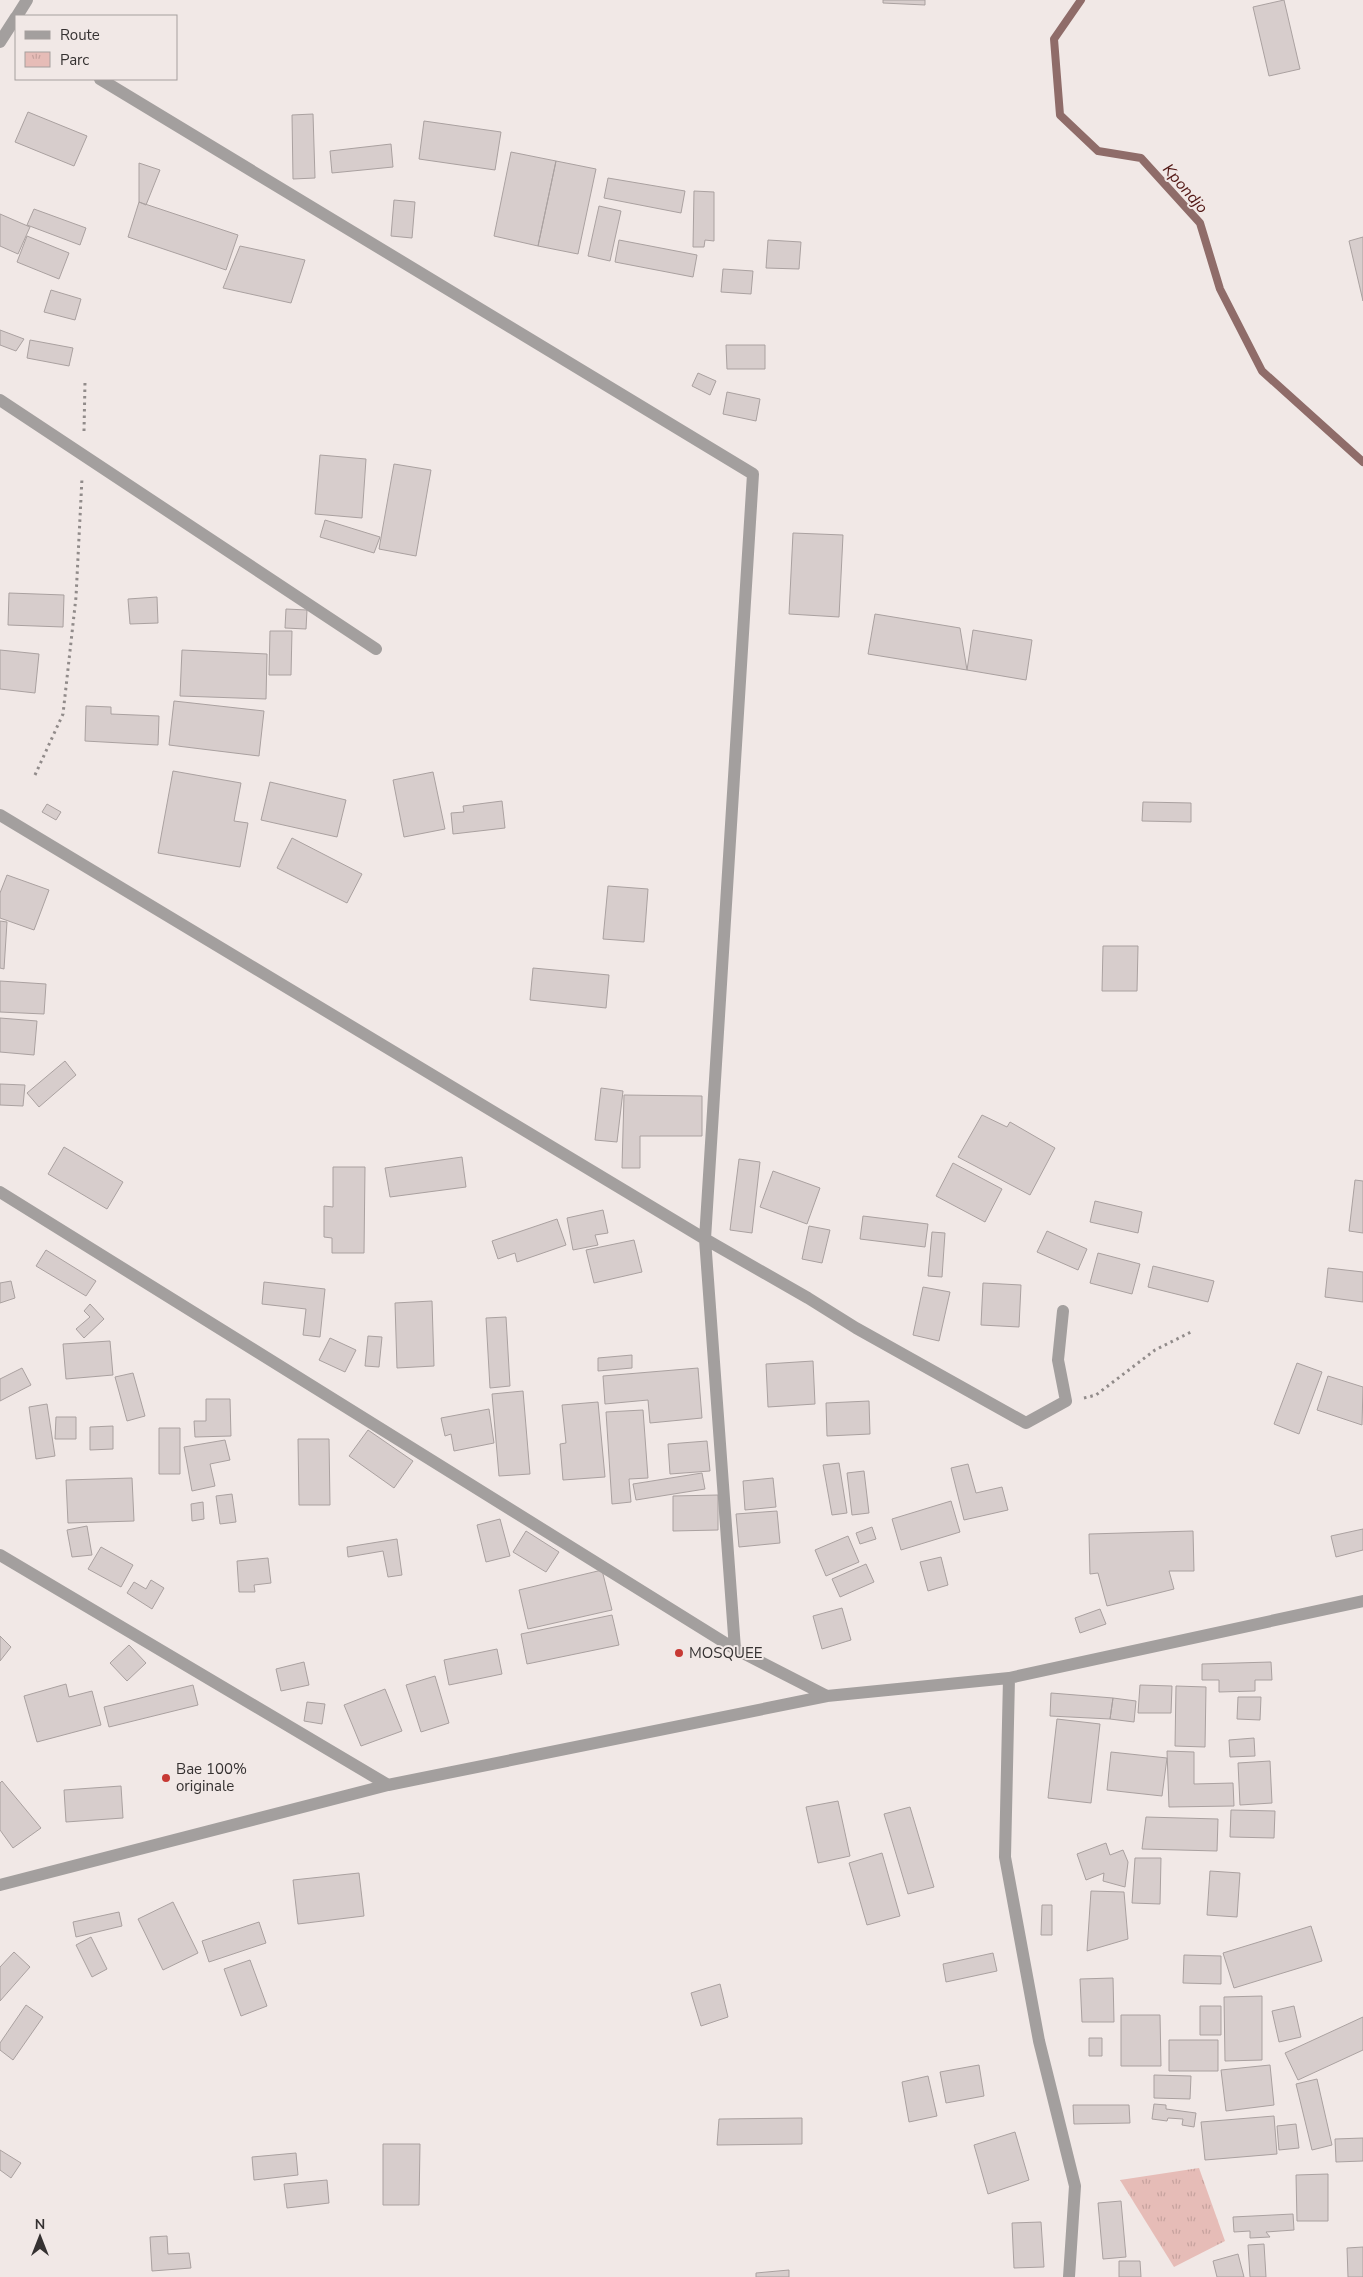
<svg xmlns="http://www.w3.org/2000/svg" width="1363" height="2277" font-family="'Nunito Sans',sans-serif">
	<defs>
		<pattern id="park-tufts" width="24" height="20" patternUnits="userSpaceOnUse" patternTransform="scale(1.25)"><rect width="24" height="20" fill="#e6bcb7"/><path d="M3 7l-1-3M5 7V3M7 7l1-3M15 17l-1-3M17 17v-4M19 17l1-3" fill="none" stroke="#c6a29e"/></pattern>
	</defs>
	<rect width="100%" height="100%" fill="#f1e8e6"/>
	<path fill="url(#park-tufts)" d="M 1199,2168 L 1225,2241 L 1174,2267 L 1120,2180 Z"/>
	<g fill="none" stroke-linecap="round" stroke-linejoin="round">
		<path stroke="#8f6c69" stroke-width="8" d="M 1081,0 L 1054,39 L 1060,115 L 1098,151 L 1141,158 L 1200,223 L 1220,289 L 1262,371 L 1363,462"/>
	</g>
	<path fill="#d7cdcc" stroke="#aaa1a0" d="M 883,0 L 925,0 L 925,5 L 883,3 Z
		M 1284,0 L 1300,69 L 1269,76 L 1253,7 Z
		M 28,112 L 87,136 L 74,166 L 15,142 Z
		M 313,114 L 315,178 L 293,179 L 292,115 Z
		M 424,121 L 501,132 L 495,170 L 419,159 Z
		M 391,144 L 393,167 L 332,173 L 330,151 Z
		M 511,152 L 556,161 L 538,246 L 494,236 Z
		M 556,161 L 596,169 L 578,254 L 538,246 Z
		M 139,163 L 160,170 L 146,205 L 139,202 Z
		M 608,178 L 685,191 L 681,213 L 604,198 Z
		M 694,191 L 714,192 L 714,241 L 705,240 L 704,247 L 693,247 Z
		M 394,200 L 415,202 L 412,238 L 391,236 Z
		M 139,202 L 238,235 L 226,270 L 128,237 Z
		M 599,206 L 621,211 L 610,261 L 588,256 Z
		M 34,209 L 86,228 L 80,245 L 27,225 Z
		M 0,214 L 30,227 L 18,254 L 0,246 Z
		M 27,236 L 69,253 L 59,279 L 17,262 Z
		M 1363,237 L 1363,301 L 1349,241 Z
		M 619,240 L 697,255 L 693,277 L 615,262 Z
		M 768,240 L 801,242 L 799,269 L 766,268 Z
		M 240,246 L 305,260 L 291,303 L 223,288 Z
		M 723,269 L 753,271 L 751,294 L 721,292 Z
		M 51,290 L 81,299 L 75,320 L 44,312 Z
		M 0,330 L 24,339 L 16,351 L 0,345 Z
		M 30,340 L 73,348 L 69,366 L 27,358 Z
		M 726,345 L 765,345 L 765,369 L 727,369 Z
		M 698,373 L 716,381 L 710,395 L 692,386 Z
		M 727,392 L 760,399 L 756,421 L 723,414 Z
		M 320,455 L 366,459 L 362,518 L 315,514 Z
		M 394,464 L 431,470 L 416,556 L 379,549 Z
		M 325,520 L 380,537 L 374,553 L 320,537 Z
		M 793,533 L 843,535 L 839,617 L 789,614 Z
		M 9,593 L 64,595 L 63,627 L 8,625 Z
		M 157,597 L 158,623 L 130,624 L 128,599 Z
		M 286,609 L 307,610 L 306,629 L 285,628 Z
		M 875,614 L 960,628 L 967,670 L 868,654 Z
		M 973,630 L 1032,640 L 1026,680 L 967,670 Z
		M 270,631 L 292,631 L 291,675 L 269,675 Z
		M 0,650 L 39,654 L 35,693 L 0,689 Z
		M 182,650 L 267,654 L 266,699 L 180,696 Z
		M 174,701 L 264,711 L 259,756 L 169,745 Z
		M 86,706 L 111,707 L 111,714 L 159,716 L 158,745 L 85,741 Z
		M 173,771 L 241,783 L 234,821 L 248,823 L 240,867 L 158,853 Z
		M 433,772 L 445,829 L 404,837 L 393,780 Z
		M 270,782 L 346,800 L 337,837 L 261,820 Z
		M 502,801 L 505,828 L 453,834 L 451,813 L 464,812 L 463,806 Z
		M 1143,802 L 1191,803 L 1191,822 L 1142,821 Z
		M 47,804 L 61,812 L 56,820 L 42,812 Z
		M 292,838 L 362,874 L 347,903 L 277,868 Z
		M 7,875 L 49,890 L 34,930 L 0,918 L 0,893 Z
		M 608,886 L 648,889 L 644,942 L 603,939 Z
		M 0,921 L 7,922 L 4,969 L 0,968 Z
		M 1103,946 L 1138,946 L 1137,991 L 1102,991 Z
		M 533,968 L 609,975 L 606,1008 L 530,1000 Z
		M 0,981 L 46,984 L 44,1014 L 0,1012 Z
		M 0,1018 L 37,1021 L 34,1055 L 0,1052 Z
		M 65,1061 L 76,1075 L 39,1107 L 27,1093 Z
		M 0,1084 L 25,1085 L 23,1106 L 0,1105 Z
		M 601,1088 L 623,1091 L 617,1142 L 595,1140 Z
		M 624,1095 L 702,1096 L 702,1136 L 640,1136 L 640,1168 L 622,1168 Z
		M 982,1115 L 1007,1127 L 1010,1122 L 1055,1148 L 1030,1195 L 958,1157 Z
		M 64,1147 L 123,1182 L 107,1209 L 48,1174 Z
		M 462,1157 L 466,1187 L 390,1197 L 385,1168 Z
		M 739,1159 L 760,1162 L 752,1233 L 730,1230 Z
		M 953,1163 L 1002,1189 L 985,1222 L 936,1196 Z
		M 333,1167 L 365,1167 L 364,1253 L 332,1253 L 332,1238 L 324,1237 L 324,1206 L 333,1207 Z
		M 773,1171 L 820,1188 L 807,1224 L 760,1207 Z
		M 1355,1180 L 1363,1181 L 1363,1233 L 1349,1231 Z
		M 1095,1201 L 1142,1212 L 1138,1233 L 1090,1222 Z
		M 603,1210 L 608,1233 L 595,1235 L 598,1245 L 573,1250 L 567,1218 Z
		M 863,1216 L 928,1224 L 925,1247 L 860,1239 Z
		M 557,1219 L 566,1245 L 517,1262 L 515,1253 L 498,1259 L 492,1241 Z
		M 809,1226 L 830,1230 L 822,1263 L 802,1259 Z
		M 1047,1231 L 1087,1249 L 1078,1270 L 1037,1252 Z
		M 932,1232 L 945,1233 L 942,1277 L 928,1276 Z
		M 634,1240 L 642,1272 L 594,1283 L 586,1250 Z
		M 46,1250 L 96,1281 L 86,1296 L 36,1266 Z
		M 1098,1253 L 1140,1264 L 1132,1294 L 1090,1283 Z
		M 1153,1266 L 1214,1281 L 1208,1302 L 1148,1287 Z
		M 1328,1268 L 1363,1272 L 1363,1302 L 1325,1297 Z
		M 11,1281 L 15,1298 L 0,1303 L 0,1283 Z
		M 264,1282 L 325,1289 L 320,1337 L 303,1335 L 306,1309 L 262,1304 Z
		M 983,1283 L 1021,1285 L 1019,1327 L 981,1325 Z
		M 923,1287 L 950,1292 L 939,1341 L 913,1335 Z
		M 432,1301 L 434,1366 L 397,1368 L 395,1303 Z
		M 90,1304 L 104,1319 L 84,1338 L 76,1329 L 90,1317 L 84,1311 Z
		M 506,1317 L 510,1386 L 490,1388 L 486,1318 Z
		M 368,1336 L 382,1337 L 379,1367 L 365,1366 Z
		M 330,1338 L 356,1350 L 345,1372 L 319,1360 Z
		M 110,1341 L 113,1375 L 66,1379 L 63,1344 Z
		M 632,1355 L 632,1368 L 598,1371 L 598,1358 Z
		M 813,1361 L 815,1404 L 768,1407 L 766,1364 Z
		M 1297,1363 L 1322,1372 L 1299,1434 L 1274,1424 Z
		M 22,1368 L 31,1385 L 0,1401 L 0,1379 Z
		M 698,1368 L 702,1418 L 650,1423 L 648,1400 L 605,1404 L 603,1376 Z
		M 133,1373 L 145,1416 L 127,1421 L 115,1377 Z
		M 1328,1376 L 1363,1387 L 1362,1425 L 1317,1410 Z
		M 523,1391 L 530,1474 L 499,1476 L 492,1394 Z
		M 206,1399 L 230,1399 L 231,1436 L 195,1437 L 194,1421 L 206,1421 Z
		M 869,1401 L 870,1434 L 827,1436 L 826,1403 Z
		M 598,1402 L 605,1477 L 563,1480 L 560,1444 L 566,1443 L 562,1405 Z
		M 47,1404 L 55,1456 L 36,1459 L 29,1407 Z
		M 489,1409 L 494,1443 L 454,1451 L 451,1434 L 445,1436 L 441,1418 Z
		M 643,1410 L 648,1478 L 629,1479 L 631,1502 L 612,1504 L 606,1412 Z
		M 56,1417 L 76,1417 L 76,1439 L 55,1439 Z
		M 113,1426 L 113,1449 L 90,1450 L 90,1427 Z
		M 159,1428 L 180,1428 L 180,1474 L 159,1474 Z
		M 368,1430 L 413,1461 L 394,1488 L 349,1456 Z
		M 298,1439 L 329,1439 L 330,1505 L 299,1505 Z
		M 225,1440 L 230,1460 L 210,1464 L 215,1486 L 192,1491 L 184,1447 Z
		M 707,1441 L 710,1471 L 670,1474 L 668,1444 Z
		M 839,1463 L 847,1513 L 832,1515 L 823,1465 Z
		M 968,1464 L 976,1493 L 1002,1487 L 1008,1510 L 964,1520 L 951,1468 Z
		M 864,1471 L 869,1513 L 852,1515 L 847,1473 Z
		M 702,1473 L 705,1489 L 636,1500 L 633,1484 Z
		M 132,1478 L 134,1521 L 68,1523 L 66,1480 Z
		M 773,1478 L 776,1507 L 745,1510 L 743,1481 Z
		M 232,1494 L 236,1522 L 220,1524 L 216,1496 Z
		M 718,1495 L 718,1530 L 673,1531 L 673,1496 Z
		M 951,1501 L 960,1532 L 901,1550 L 892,1519 Z
		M 203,1502 L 204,1519 L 192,1521 L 191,1504 Z
		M 777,1511 L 780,1543 L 739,1547 L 736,1514 Z
		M 500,1519 L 510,1556 L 486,1562 L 477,1525 Z
		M 87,1526 L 92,1555 L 72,1557 L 67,1530 Z
		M 872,1527 L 876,1539 L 860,1544 L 856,1533 Z
		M 1363,1529 L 1363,1550 L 1336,1557 L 1331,1536 Z
		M 526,1531 L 559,1552 L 546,1572 L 513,1552 Z
		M 1193,1531 L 1194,1571 L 1169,1571 L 1174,1589 L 1107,1606 L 1098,1573 L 1090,1574 L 1089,1534 Z
		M 848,1536 L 859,1562 L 826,1576 L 815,1550 Z
		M 397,1539 L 402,1575 L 388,1577 L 383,1551 L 348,1557 L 347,1547 Z
		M 101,1547 L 133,1565 L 121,1587 L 88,1569 Z
		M 941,1557 L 948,1585 L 928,1591 L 920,1562 Z
		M 268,1558 L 271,1583 L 254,1585 L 255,1592 L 239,1592 L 237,1561 Z
		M 866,1564 L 874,1582 L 840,1597 L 832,1579 Z
		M 602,1570 L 612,1610 L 528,1629 L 519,1590 Z
		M 151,1580 L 164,1588 L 152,1609 L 127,1593 L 134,1582 L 146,1589 Z
		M 842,1608 L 851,1640 L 822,1649 L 813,1616 Z
		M 1100,1609 L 1106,1624 L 1080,1633 L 1075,1618 Z
		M 612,1615 L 619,1645 L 527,1664 L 521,1634 Z
		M 0,1636 L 11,1647 L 0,1661 Z
		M 129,1645 L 146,1663 L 127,1681 L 110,1663 Z
		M 497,1649 L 502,1674 L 449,1685 L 444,1660 Z
		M 304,1662 L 309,1685 L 281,1691 L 276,1669 Z
		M 1271,1662 L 1272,1680 L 1255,1680 L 1255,1691 L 1219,1692 L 1219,1680 L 1202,1680 L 1202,1664 Z
		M 435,1676 L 449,1723 L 421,1732 L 406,1685 Z
		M 66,1684 L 69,1697 L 92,1691 L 101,1725 L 37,1742 L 24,1696 Z
		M 193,1685 L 198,1705 L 109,1727 L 104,1707 Z
		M 1140,1685 L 1172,1686 L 1171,1713 L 1138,1713 Z
		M 1176,1686 L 1206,1687 L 1205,1747 L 1175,1746 Z
		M 385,1689 L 402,1731 L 361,1746 L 344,1705 Z
		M 1051,1693 L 1113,1698 L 1110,1719 L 1050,1716 Z
		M 1238,1697 L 1261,1697 L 1260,1720 L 1237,1719 Z
		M 1113,1698 L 1136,1701 L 1134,1722 L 1110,1719 Z
		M 307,1702 L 325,1704 L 322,1724 L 304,1721 Z
		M 1057,1719 L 1100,1724 L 1091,1803 L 1048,1798 Z
		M 1254,1738 L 1255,1756 L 1230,1757 L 1229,1740 Z
		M 1167,1751 L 1194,1752 L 1194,1784 L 1233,1783 L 1234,1806 L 1169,1807 Z
		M 1111,1752 L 1167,1758 L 1162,1796 L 1107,1790 Z
		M 1270,1761 L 1272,1803 L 1240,1805 L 1238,1763 Z
		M 2,1781 L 41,1828 L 13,1848 L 0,1830 L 0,1783 Z
		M 121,1786 L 123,1818 L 66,1822 L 64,1790 Z
		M 838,1801 L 850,1856 L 818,1863 L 806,1807 Z
		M 910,1807 L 934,1887 L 908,1894 L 884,1814 Z
		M 1231,1810 L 1275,1811 L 1274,1838 L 1230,1837 Z
		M 1146,1817 L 1218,1819 L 1217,1851 L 1142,1849 Z
		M 1106,1843 L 1110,1855 L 1123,1850 L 1128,1862 L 1125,1887 L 1103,1881 L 1104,1873 L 1086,1880 L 1077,1854 Z
		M 882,1853 L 900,1916 L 867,1925 L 849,1863 Z
		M 1135,1858 L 1161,1858 L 1160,1904 L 1132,1903 Z
		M 1210,1871 L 1240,1873 L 1237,1917 L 1207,1915 Z
		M 359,1873 L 364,1916 L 298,1924 L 293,1880 Z
		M 1091,1891 L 1124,1892 L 1128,1939 L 1087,1951 Z
		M 173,1902 L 198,1953 L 163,1970 L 138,1919 Z
		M 1042,1905 L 1052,1905 L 1052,1935 L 1041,1935 Z
		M 119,1912 L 122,1926 L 76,1937 L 73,1922 Z
		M 259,1922 L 266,1943 L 209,1962 L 202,1941 Z
		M 1311,1926 L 1322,1961 L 1234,1988 L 1223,1953 Z
		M 91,1937 L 107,1969 L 92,1977 L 76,1945 Z
		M 14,1952 L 30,1967 L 0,2001 L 0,1967 Z
		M 993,1953 L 997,1971 L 946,1982 L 943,1964 Z
		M 1184,1955 L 1221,1956 L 1221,1984 L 1183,1983 Z
		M 250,1960 L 267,2006 L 241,2016 L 224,1969 Z
		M 1113,1978 L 1114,2022 L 1082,2022 L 1080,1979 Z
		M 720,1984 L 728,2017 L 701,2026 L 691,1993 Z
		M 1262,1996 L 1262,2060 L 1225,2061 L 1224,1997 Z
		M 26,2005 L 43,2017 L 13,2060 L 0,2050 L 0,2043 Z
		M 1200,2006 L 1221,2006 L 1221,2035 L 1200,2035 Z
		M 1294,2006 L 1301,2037 L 1279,2042 L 1272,2011 Z
		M 1121,2015 L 1160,2015 L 1161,2066 L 1121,2066 Z
		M 1363,2017 L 1363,2050 L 1298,2080 L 1285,2053 Z
		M 1089,2038 L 1102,2038 L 1102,2056 L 1089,2056 Z
		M 1169,2040 L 1218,2040 L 1218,2071 L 1169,2071 Z
		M 979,2065 L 984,2096 L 946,2103 L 940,2072 Z
		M 1270,2065 L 1274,2105 L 1226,2111 L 1221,2070 Z
		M 1154,2075 L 1191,2076 L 1190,2099 L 1154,2098 Z
		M 928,2076 L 937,2116 L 909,2122 L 902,2082 Z
		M 1317,2079 L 1332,2145 L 1312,2150 L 1296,2084 Z
		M 1154,2104 L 1166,2105 L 1166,2109 L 1196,2113 L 1194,2127 L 1182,2125 L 1183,2119 L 1168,2118 L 1167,2121 L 1152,2119 Z
		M 1073,2105 L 1129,2105 L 1130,2123 L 1074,2124 Z
		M 1274,2116 L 1277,2154 L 1205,2160 L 1201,2122 Z
		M 802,2118 L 802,2144 L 717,2145 L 719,2119 Z
		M 1296,2124 L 1299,2148 L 1279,2150 L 1277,2126 Z
		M 1015,2132 L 1029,2180 L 988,2194 L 974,2145 Z
		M 1363,2138 L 1363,2161 L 1336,2162 L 1335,2139 Z
		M 383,2144 L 420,2144 L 419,2205 L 383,2205 Z
		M 0,2150 L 21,2163 L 11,2178 L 0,2170 Z
		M 296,2153 L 298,2175 L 254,2180 L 252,2157 Z
		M 1328,2174 L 1328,2221 L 1297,2221 L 1296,2175 Z
		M 327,2180 L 329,2203 L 287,2208 L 284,2184 Z
		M 1121,2201 L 1126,2257 L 1103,2259 L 1098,2203 Z
		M 1293,2214 L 1294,2230 L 1266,2232 L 1270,2237 L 1250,2238 L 1250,2231 L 1234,2232 L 1233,2217 Z
		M 1041,2222 L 1044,2267 L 1014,2268 L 1012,2223 Z
		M 167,2236 L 168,2254 L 189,2253 L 191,2268 L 152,2271 L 150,2237 Z
		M 1264,2244 L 1266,2277 L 1250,2277 L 1248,2245 Z
		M 1363,2247 L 1363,2277 L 1348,2277 L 1347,2248 Z
		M 1238,2254 L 1244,2277 L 1217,2277 L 1213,2261 Z
		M 1119,2261 L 1140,2261 L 1141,2277 L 1119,2277 Z
		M 789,2270 L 789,2277 L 756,2277 L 756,2273 Z"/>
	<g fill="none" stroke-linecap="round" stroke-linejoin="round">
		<path stroke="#918b8a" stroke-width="3" stroke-dasharray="2.5 4" stroke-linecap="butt" d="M 84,431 L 85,382
			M 35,775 L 63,714 L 76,597 L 82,478
			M 1084,1398 L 1096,1395 L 1155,1350 L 1193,1331"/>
		<path stroke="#a39f9e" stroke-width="12" d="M 17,16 L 27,0
			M 0,42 L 16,17
			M 0,400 L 376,649
			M 0,815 L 705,1239 L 753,474 L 100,79
			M 0,1192 L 735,1649 L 827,1696
			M 0,1555 L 388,1785
			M 735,1649 L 705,1239 L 808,1298 L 856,1328 L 1026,1423 L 1066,1401 L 1058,1360 L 1063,1311
			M 1009,1678 L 1005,1857 L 1039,2041 L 1075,2186 L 1069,2277
			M 0,1885 L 388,1785 L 827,1696 L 1009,1678 L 1363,1601"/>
	</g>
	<g fill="#c73934" stroke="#f1e8e6" stroke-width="2">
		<circle cx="679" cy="1653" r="5"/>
		<circle cx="166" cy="1778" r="5"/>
	</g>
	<g text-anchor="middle" stroke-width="4" stroke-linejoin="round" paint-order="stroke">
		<g font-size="15" fill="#353131" stroke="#f1e8e6" text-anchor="start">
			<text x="689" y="1658">MOSQUEE</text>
			<text x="176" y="1774">Bae 100%<tspan x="176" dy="17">originale</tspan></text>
		</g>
		<g font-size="16" font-style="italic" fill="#521714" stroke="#f1e8e6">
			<text transform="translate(1186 188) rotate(49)" y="6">Kpondjo</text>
		</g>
	</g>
	<rect x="15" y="15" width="162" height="65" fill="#f1e8e6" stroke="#a69f9e"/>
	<rect x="25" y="31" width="25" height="8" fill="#a39f9e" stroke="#a69f9e"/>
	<text x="60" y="40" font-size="15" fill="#353131">Route</text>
	<rect x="25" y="52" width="25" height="15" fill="url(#park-tufts)" stroke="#a69f9e"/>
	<text x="60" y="65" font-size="15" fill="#353131">Parc</text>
	<g transform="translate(40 2237)" stroke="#f1e8e6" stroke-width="4" paint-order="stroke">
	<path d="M0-4L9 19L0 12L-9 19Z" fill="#353131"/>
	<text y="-8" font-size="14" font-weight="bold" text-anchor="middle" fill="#353131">N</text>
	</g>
</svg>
